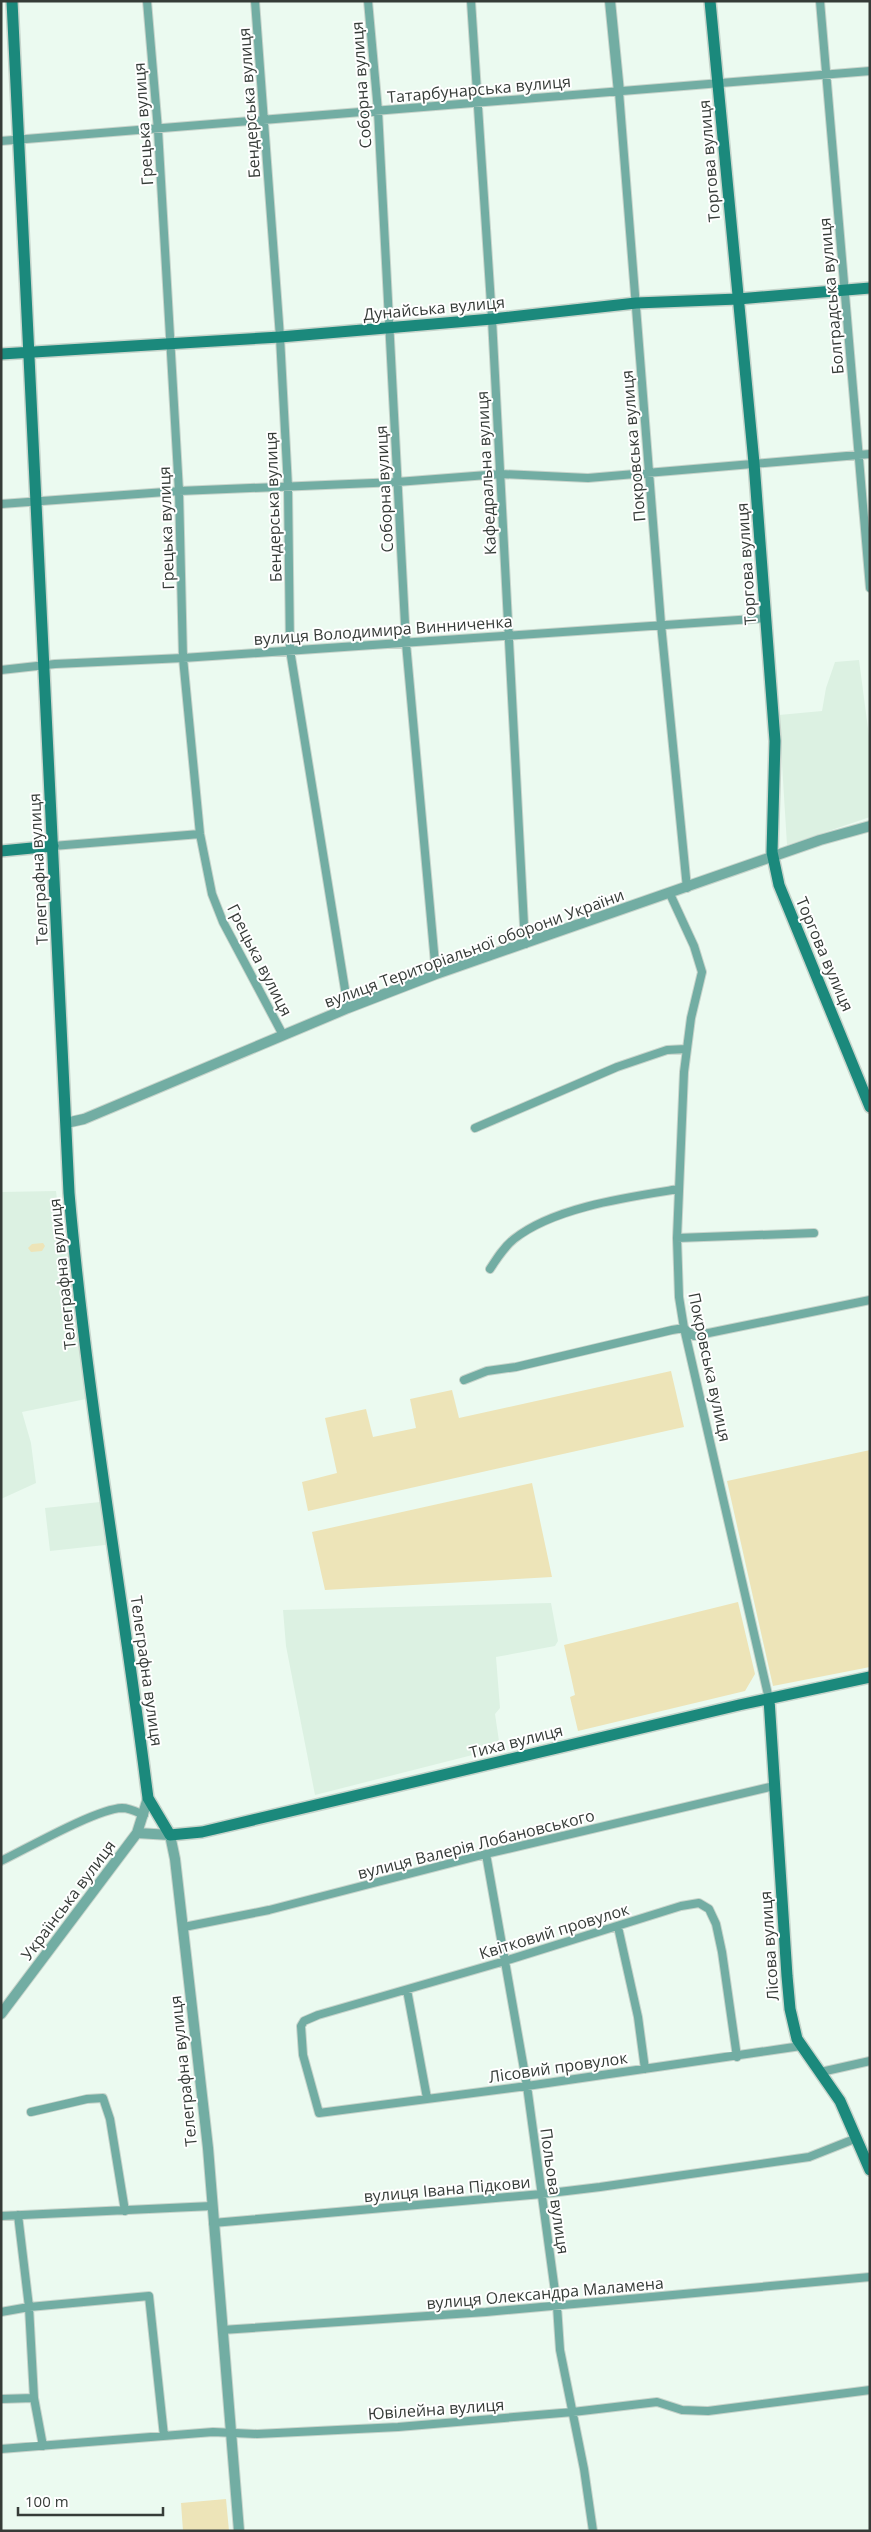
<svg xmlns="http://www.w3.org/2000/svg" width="871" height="2532" font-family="'Open Sans',sans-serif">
	<rect width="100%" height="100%" fill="#ebfaf0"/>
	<path fill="#dcf1e2" d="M 859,660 L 870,744 L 870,817 L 787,845 L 779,715 L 822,711 L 826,688 L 835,662 Z
		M 56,1191 L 59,1217 L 56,1218 L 57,1226 L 60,1226 L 62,1241 L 67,1241 L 86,1399 L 22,1412 L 31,1443 L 36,1483 L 1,1499 L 1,1192 Z
		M 109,1501 L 114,1544 L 50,1551 L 45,1508 Z
		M 551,1603 L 558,1641 L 555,1646 L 496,1657 L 500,1708 L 495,1714 L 500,1748 L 315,1795 L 286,1646 L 283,1610 Z"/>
	<path fill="#ede4b8" d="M 43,1243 L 45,1246 L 42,1251 L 31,1252 L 28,1248 L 32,1244 Z
		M 671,1371 L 684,1427 L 308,1511 L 302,1482 L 337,1473 L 325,1418 L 366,1409 L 373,1437 L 416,1428 L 410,1399 L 452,1390 L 459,1418 Z
		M 870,1450 L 870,1667 L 773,1686 L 727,1481 Z
		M 532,1483 L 552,1577 L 325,1590 L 312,1532 Z
		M 738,1602 L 755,1674 L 745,1691 L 578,1731 L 570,1697 L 575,1695 L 564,1645 Z
		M 226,2499 L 229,2531 L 183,2531 L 181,2503 Z"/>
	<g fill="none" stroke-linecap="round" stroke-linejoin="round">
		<g stroke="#c7d4cb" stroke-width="10">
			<path id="minor" d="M 147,1 L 158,130 L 179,491 L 183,658 L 200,834 L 212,894 L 223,922 L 283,1035
				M 255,1 L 280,337 L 288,487 L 290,650 L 348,1008
				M 368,1 L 378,111 L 406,643 L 436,974
				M 471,1 L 492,319 L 525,944
				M 820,1 L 870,588
				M 619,92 L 661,624 L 687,888
				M 1,141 L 870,71
				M 1,504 L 179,491 L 397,482 L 500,474 L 588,478 L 870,454
				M 1,670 L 55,664 L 183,658 L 766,618
				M 53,846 L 200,834
				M 670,894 L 694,946 L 702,972 L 691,1018 L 684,1072 L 677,1238 L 679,1297 L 684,1328 L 769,1699
				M 475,1128 L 617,1067 L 667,1050 L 686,1049
				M 677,1238 L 814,1233
				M 490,1269 C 497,1258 504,1247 514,1239 C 554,1207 629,1197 679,1189
				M 464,1380 L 487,1371 L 516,1367 L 672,1330 L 684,1328 L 694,1336 L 870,1300
				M 486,1854 L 527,2086 L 557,2306 L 560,2350 L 584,2469 L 593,2531
				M 1,1861 C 28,1848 96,1809 122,1808 C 130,1808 137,1812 144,1815
				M 184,1927 L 269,1910 L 486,1854 L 774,1786
				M 618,1927 L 638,2017 L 645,2069
				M 407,1990 L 427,2098
				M 737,2057 L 722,1952 L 716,1924 L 709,1909 L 699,1903 L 681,1906 L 505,1961 L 318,2015 L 304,2021 L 301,2026 L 303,2055 L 319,2113 L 527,2086 L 801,2046
				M 821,2072 L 870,2061
				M 31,2112 L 87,2099 L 103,2098 L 110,2119 L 125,2211
				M 18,2215 L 29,2307 L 34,2398 L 43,2446
				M 1,2216 L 212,2206
				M 213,2223 L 542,2194 L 600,2187 L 809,2157 L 857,2138
				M 1,2312 L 29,2307 L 149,2296 L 164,2436
				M 222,2330 L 486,2312 L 870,2277
				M 1,2399 L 34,2398
				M 1,2449 L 213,2432 L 257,2434 L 398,2427 L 573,2412 L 657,2402 L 682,2410 L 708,2411 L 870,2390"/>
		</g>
		<g stroke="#c7d4cb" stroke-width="12">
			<path id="tertiary" d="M 610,1 L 619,92
				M 66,1123 L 84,1119 L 348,1008 L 436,974 L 820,840 L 870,826
				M 137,1833 L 170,1835 L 175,1859 L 208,2148 L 239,2531
				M 1,2014 L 137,1833 L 148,1798"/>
		</g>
		<g stroke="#c7d4cb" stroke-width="14">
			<path id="secondary" d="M 12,1 L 69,1193 C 86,1391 121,1586 146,1783 L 148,1798 L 170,1835 L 202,1832 L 739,1705 L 870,1677
				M 710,1 L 754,463 L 775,741 L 772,852 L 779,885 L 870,1107
				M 1,354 L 280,337 L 492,319 L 636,303 L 738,299 L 870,288
				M 1,851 L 53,846
				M 769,1699 L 787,1976 L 790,2009 L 797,2039 L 840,2101 L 870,2170"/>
		</g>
		<use href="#minor" stroke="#72ada3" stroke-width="8"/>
		<use href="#tertiary" stroke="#72ada3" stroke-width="10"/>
		<use href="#secondary" stroke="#1b897c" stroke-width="11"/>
	</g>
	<g text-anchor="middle" stroke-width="4" stroke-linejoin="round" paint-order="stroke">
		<g font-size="16" fill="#363c38" stroke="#fff">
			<text transform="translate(361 85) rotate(-94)" y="6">Соборна вулиця</text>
			<text transform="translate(479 89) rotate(-5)" y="6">Татарбунарська вулиця</text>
			<text transform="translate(249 103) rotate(-94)" y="6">Бендерська вулиця</text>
			<text transform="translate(143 124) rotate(-94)" y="6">Грецька вулиця</text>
			<text transform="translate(709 161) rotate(-95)" y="6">Торгова вулиця</text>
			<text transform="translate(831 296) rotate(-95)" y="6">Болградська вулиця</text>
			<text transform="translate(434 308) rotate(-5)" y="6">Дунайська вулиця</text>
			<text transform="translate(633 446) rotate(-95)" y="6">Покровська вулиця</text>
			<text transform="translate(486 473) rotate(-93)" y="6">Кафедральна вулиця</text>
			<text transform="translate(384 489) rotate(-93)" y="6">Соборна вулиця</text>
			<text transform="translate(273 507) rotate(-92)" y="6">Бендерська вулиця</text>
			<text transform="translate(166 528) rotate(-92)" y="6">Грецька вулиця</text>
			<text transform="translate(746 564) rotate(-94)" y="6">Торгова вулиця</text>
			<text transform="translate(383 630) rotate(-4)" y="6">вулиця Володимира Винниченка</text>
			<text transform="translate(38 869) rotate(-93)" y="6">Телеграфна вулиця</text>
			<text transform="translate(474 948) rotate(-20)" y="6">вулиця Територіальної оборони України</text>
			<text transform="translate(825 954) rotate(67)" y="6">Торгова вулиця</text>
			<text transform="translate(260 960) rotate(63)" y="6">Грецька вулиця</text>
			<text transform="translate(62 1274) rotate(-96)" y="6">Телеграфна вулиця</text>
			<text transform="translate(710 1367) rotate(78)" y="6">Покровська вулиця</text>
			<text transform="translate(147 1671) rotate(82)" y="6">Телеграфна вулиця</text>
			<text transform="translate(516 1741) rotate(-14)" y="6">Тиха вулиця</text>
			<text transform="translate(476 1844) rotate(-14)" y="6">вулиця Валерія Лобановського</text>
			<text transform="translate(68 1900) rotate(-53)" y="6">Українська вулиця</text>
			<text transform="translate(554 1931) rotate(-17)" y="6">Квітковий провулок</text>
			<text transform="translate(769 1946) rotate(-94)" y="6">Лісова вулиця</text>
			<text transform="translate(558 2067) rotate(-8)" y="6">Лісовий провулок</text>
			<text transform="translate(183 2071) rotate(-96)" y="6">Телеграфна вулиця</text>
			<text transform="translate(447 2189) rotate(-5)" y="6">вулиця Івана Підкови</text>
			<text transform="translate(555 2191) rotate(82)" y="6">Польова вулиця</text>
			<text transform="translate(545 2293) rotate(-5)" y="6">вулиця Олександра Маламена</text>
			<text transform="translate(436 2409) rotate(-4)" y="6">Ювілейна вулиця</text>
		</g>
	</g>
	<rect width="871" height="2532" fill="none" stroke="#363c38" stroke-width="5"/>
	<path d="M18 2507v8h145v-8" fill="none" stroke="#363c38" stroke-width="2.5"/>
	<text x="25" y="2507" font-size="15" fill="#363c38" stroke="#ffffff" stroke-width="4" paint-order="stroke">100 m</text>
</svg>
